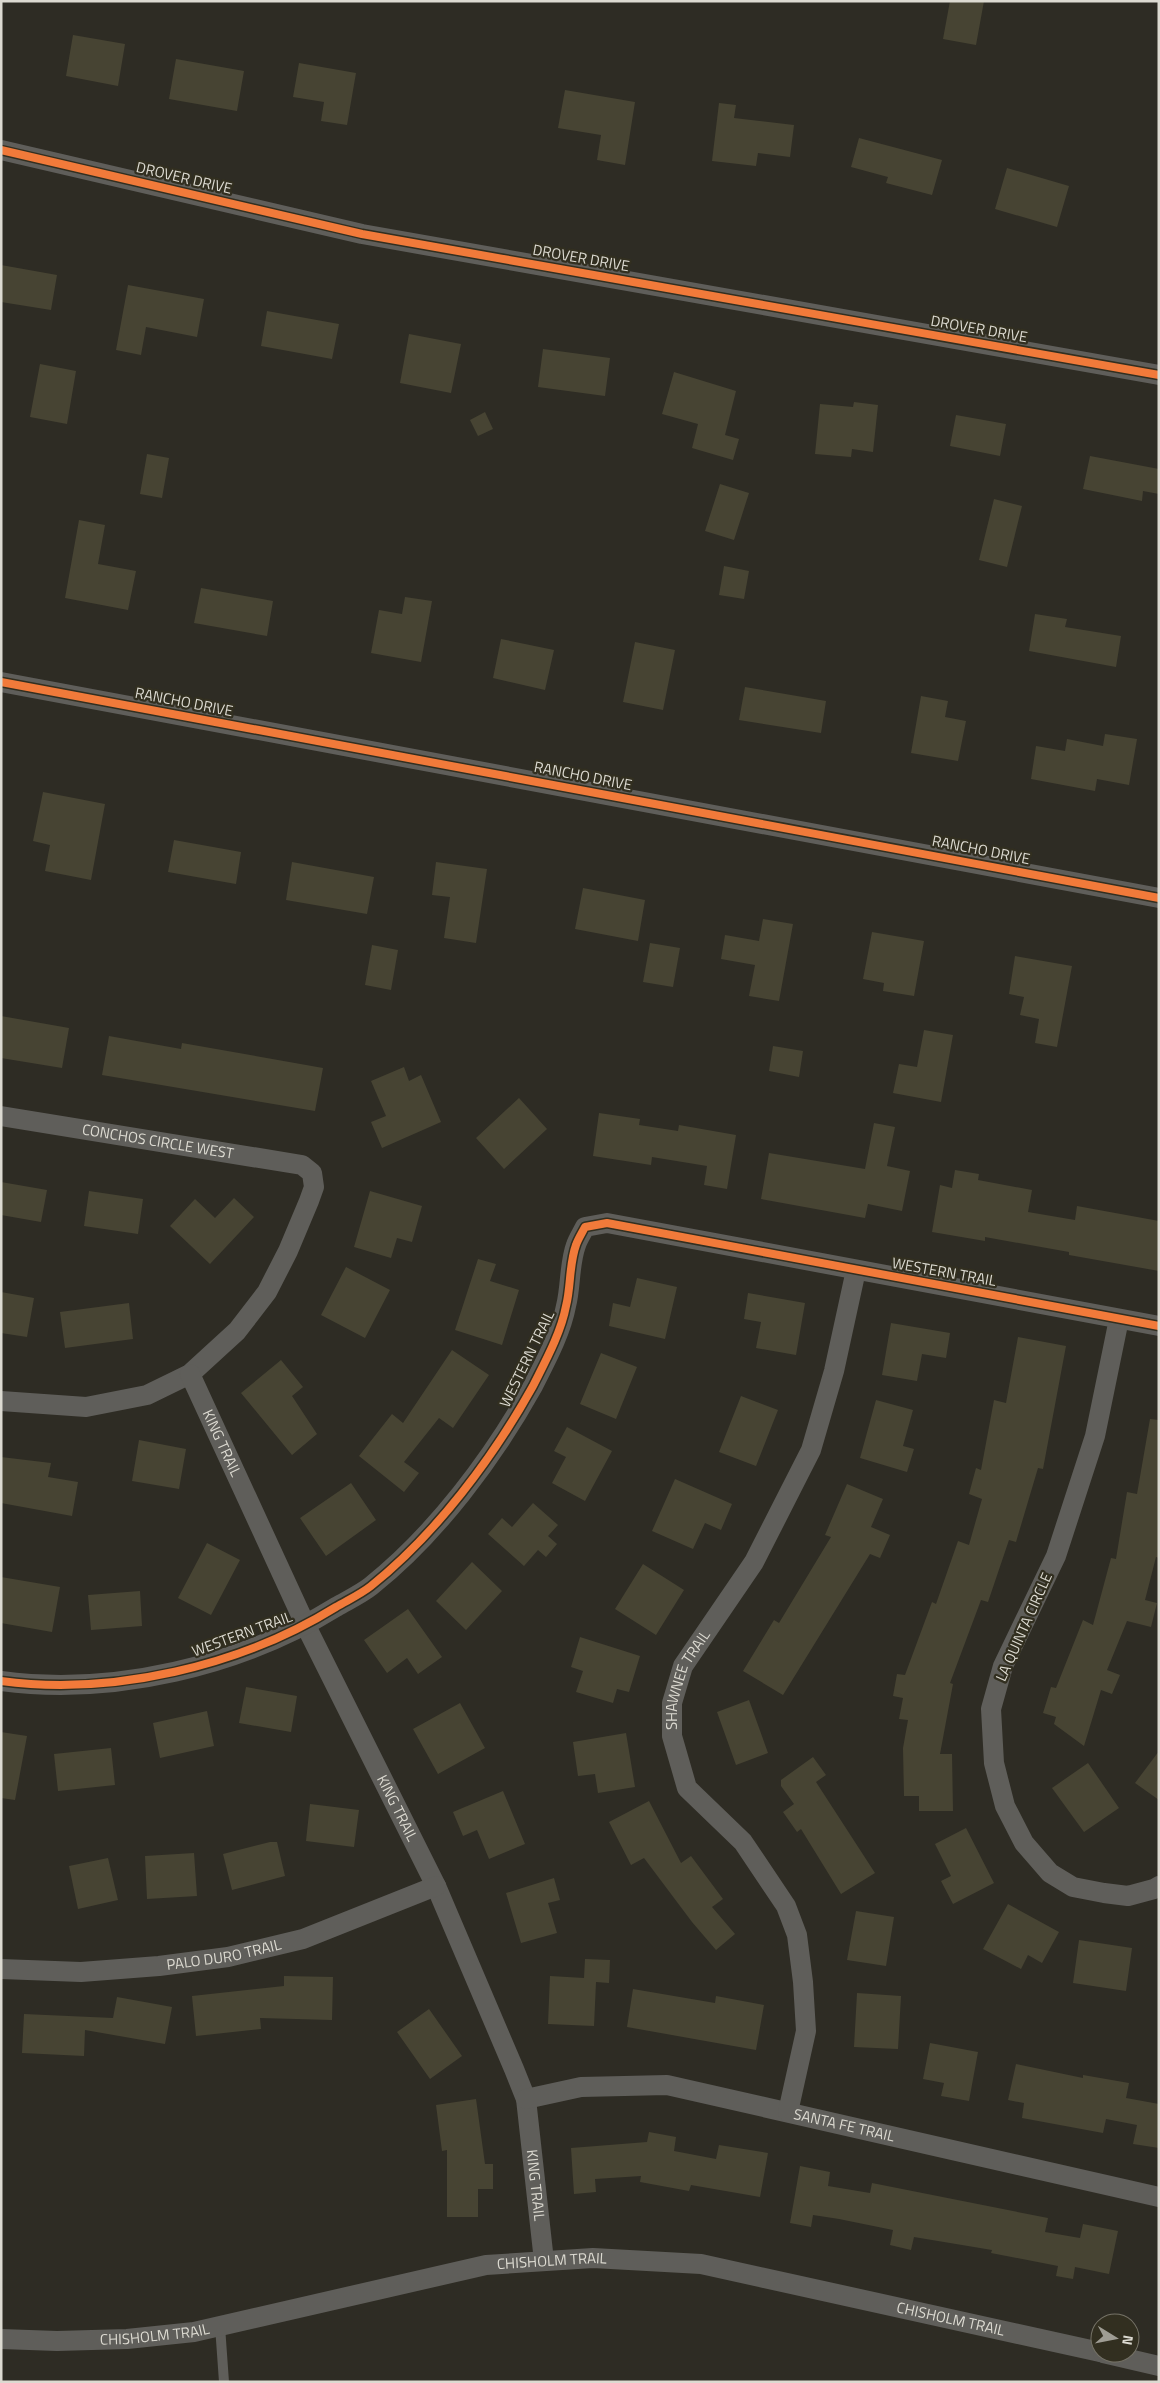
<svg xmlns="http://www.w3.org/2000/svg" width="1160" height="2383" font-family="'Titillium Web',sans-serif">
	<rect width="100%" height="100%" fill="#2e2c24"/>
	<path fill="#474433" d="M 950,1 L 984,1 L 976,45 L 943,39 Z
		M 73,35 L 125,44 L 118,86 L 66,76 Z
		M 176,59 L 244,71 L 237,111 L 169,99 Z
		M 299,63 L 356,73 L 347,125 L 321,121 L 324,102 L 293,97 Z
		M 565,90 L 635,102 L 625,165 L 597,160 L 601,135 L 558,128 Z
		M 719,103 L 736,105 L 734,118 L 794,125 L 790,157 L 758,153 L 756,166 L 712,161 Z
		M 859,138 L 942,160 L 932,195 L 886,183 L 888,177 L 851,167 Z
		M 1007,168 L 1069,186 L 1057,227 L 995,209 Z
		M 1,265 L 57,275 L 51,310 L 1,302 Z
		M 128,285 L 204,299 L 197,337 L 146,327 L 141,355 L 116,350 Z
		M 267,311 L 339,324 L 332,359 L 261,346 Z
		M 409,334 L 461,344 L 451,393 L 400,383 Z
		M 543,349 L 610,358 L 605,396 L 538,387 Z
		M 40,364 L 76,371 L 67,424 L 30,417 Z
		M 674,372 L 736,391 L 725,435 L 739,439 L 733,460 L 692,448 L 698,424 L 662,414 Z
		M 854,402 L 878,405 L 873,452 L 852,449 L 851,457 L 815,454 L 820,404 L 853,407 Z
		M 485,412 L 493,429 L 478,436 L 470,420 Z
		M 956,415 L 1006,424 L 1000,456 L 950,446 Z
		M 147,454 L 169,458 L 162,498 L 140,494 Z
		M 1090,456 L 1159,469 L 1159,494 L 1143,491 L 1142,501 L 1083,489 Z
		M 720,484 L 749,493 L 734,540 L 705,531 Z
		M 994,499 L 1022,506 L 1007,567 L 979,560 Z
		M 79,520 L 105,525 L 98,564 L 136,571 L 128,610 L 65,598 Z
		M 724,566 L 749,571 L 744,599 L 719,595 Z
		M 201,588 L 273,601 L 267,636 L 194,623 Z
		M 405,597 L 432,601 L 421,662 L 371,653 L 379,610 L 402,614 Z
		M 1035,614 L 1067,619 L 1065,627 L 1121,636 L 1116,667 L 1029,651 Z
		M 501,639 L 554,650 L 545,690 L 493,678 Z
		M 635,642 L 675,650 L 663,710 L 623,702 Z
		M 745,687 L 826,701 L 821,733 L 739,720 Z
		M 921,696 L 948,701 L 945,717 L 966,721 L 958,761 L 911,753 Z
		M 1105,734 L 1137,739 L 1129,785 L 1097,779 L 1095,791 L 1031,779 L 1036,746 L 1065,751 L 1067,739 L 1103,746 Z
		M 43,792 L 105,804 L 91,880 L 45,871 L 50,845 L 33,841 Z
		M 174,840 L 241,852 L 236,884 L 168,872 Z
		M 292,862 L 374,877 L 367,914 L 286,900 Z
		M 436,862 L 487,869 L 476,943 L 444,938 L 450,897 L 432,895 Z
		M 583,888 L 645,900 L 638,941 L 575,929 Z
		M 763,919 L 793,924 L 779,1001 L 749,996 L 755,965 L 721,959 L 725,935 L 759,941 Z
		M 872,932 L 924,941 L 914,996 L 883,991 L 884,983 L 863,979 Z
		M 650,943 L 680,948 L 673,987 L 643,982 Z
		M 372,945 L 398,950 L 391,990 L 365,985 Z
		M 1015,956 L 1072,966 L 1057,1047 L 1035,1043 L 1039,1019 L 1020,1015 L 1024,997 L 1009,994 Z
		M 1,1016 L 69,1028 L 62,1068 L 1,1058 Z
		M 924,1030 L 953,1035 L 941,1102 L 893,1093 L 899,1064 L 917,1067 Z
		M 109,1036 L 181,1049 L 182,1043 L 323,1068 L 315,1111 L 102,1075 Z
		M 773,1046 L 803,1051 L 799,1077 L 769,1071 Z
		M 404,1067 L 409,1081 L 421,1075 L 441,1122 L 382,1148 L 371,1122 L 386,1116 L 371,1081 Z
		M 519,1098 L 547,1129 L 504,1169 L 476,1138 Z
		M 599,1113 L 640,1119 L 639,1125 L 678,1131 L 679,1125 L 736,1135 L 727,1189 L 704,1185 L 707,1166 L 652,1157 L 651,1165 L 593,1156 Z
		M 874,1123 L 895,1127 L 887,1166 L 910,1171 L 902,1211 L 868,1204 L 865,1218 L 761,1199 L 769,1153 L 865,1169 Z
		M 955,1170 L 979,1174 L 978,1180 L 1032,1190 L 1028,1212 L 1075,1220 L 1077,1206 L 1159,1221 L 1159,1271 L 1069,1255 L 1069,1252 L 985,1237 L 985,1241 L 932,1232 L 940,1185 L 952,1188 Z
		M 1,1182 L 47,1190 L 41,1222 L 1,1215 Z
		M 89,1191 L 143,1199 L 138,1234 L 84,1226 Z
		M 370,1191 L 422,1206 L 412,1242 L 397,1238 L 391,1258 L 354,1247 Z
		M 234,1198 L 254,1217 L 210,1264 L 170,1226 L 195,1199 L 215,1218 Z
		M 478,1259 L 496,1264 L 490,1281 L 519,1290 L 502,1345 L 455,1330 Z
		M 346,1267 L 390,1290 L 365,1338 L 321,1315 Z
		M 637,1278 L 677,1287 L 665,1339 L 609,1326 L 613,1303 L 630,1307 Z
		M 1,1292 L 34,1298 L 27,1337 L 1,1333 Z
		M 748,1293 L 805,1303 L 796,1355 L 756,1348 L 761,1322 L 744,1319 Z
		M 129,1303 L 133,1339 L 65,1348 L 60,1312 Z
		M 891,1323 L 950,1333 L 946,1358 L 922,1354 L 917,1381 L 882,1375 Z
		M 1018,1337 L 1066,1346 L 1043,1469 L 1038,1468 L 1016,1542 L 1009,1540 L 988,1602 L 981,1600 L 950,1683 L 953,1684 L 940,1754 L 952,1754 L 953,1811 L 919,1811 L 919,1796 L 904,1796 L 903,1748 L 908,1720 L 899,1719 L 903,1698 L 893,1696 L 897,1674 L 905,1675 L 932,1602 L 936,1604 L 958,1541 L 969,1545 L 982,1499 L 969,1494 L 976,1468 L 981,1470 L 994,1400 L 1006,1403 Z
		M 452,1350 L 489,1375 L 453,1428 L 439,1418 L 404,1462 L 419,1473 L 404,1492 L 359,1456 L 392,1414 L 403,1423 Z
		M 601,1353 L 637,1367 L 616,1419 L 580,1404 Z
		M 281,1360 L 303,1387 L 292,1396 L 317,1434 L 292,1455 L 241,1393 Z
		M 741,1396 L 778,1410 L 756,1466 L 719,1452 Z
		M 876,1400 L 913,1410 L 903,1446 L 914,1449 L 907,1472 L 860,1458 Z
		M 1150,1419 L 1159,1420 L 1159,1558 L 1156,1557 L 1145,1600 L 1157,1603 L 1151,1627 L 1127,1621 L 1107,1670 L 1120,1675 L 1112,1694 L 1101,1690 L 1084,1746 L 1054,1724 L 1056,1717 L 1043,1713 L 1051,1687 L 1056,1688 L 1083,1620 L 1093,1625 L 1111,1558 L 1116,1559 L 1127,1492 L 1137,1494 Z
		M 567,1427 L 612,1451 L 585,1501 L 552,1483 L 566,1457 L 554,1451 Z
		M 139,1440 L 186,1449 L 179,1489 L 132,1481 Z
		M 1,1457 L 51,1463 L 48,1477 L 78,1482 L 72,1516 L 1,1503 Z
		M 675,1479 L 732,1504 L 721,1530 L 705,1523 L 693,1549 L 652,1531 Z
		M 351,1483 L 376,1520 L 326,1556 L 300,1518 Z
		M 847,1484 L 883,1499 L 871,1527 L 890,1535 L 880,1558 L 870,1554 L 783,1695 L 743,1671 L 774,1620 L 779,1623 L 831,1537 L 825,1535 Z
		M 533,1503 L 558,1525 L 548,1536 L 557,1544 L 546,1557 L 538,1550 L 524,1566 L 488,1534 L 502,1518 L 512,1527 Z
		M 207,1543 L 240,1560 L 211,1615 L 178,1598 Z
		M 472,1562 L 502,1591 L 466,1630 L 436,1601 Z
		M 643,1564 L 684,1590 L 656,1635 L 615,1609 Z
		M 1,1577 L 60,1587 L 52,1632 L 1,1623 Z
		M 140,1591 L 142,1626 L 91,1630 L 88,1595 Z
		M 408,1609 L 442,1657 L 418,1674 L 407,1658 L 387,1673 L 364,1640 Z
		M 580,1637 L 640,1656 L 629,1692 L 617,1689 L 613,1703 L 576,1692 L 583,1671 L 571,1667 Z
		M 246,1687 L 297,1696 L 291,1732 L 239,1723 Z
		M 749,1700 L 768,1753 L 736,1765 L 717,1712 Z
		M 460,1703 L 485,1748 L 438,1774 L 413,1729 Z
		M 207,1711 L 214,1746 L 160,1758 L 153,1723 Z
		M 1,1732 L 27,1736 L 15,1800 L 1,1798 Z
		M 626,1733 L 635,1787 L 598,1793 L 595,1774 L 578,1776 L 573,1742 Z
		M 111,1748 L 115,1785 L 58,1791 L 54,1754 Z
		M 1159,1751 L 1159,1800 L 1135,1783 Z
		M 813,1757 L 826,1775 L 816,1782 L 875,1873 L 841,1894 L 801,1829 L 797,1832 L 783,1812 L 794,1804 L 781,1786 L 781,1780 Z
		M 1088,1763 L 1119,1808 L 1084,1832 L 1052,1788 Z
		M 503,1791 L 525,1844 L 489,1859 L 477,1830 L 463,1836 L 453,1812 Z
		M 649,1801 L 681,1863 L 691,1856 L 723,1899 L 712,1907 L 735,1934 L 716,1950 L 692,1922 L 644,1858 L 631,1865 L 609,1822 Z
		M 310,1804 L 359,1810 L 354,1847 L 306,1841 Z
		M 966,1828 L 994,1883 L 953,1904 L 941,1881 L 951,1876 L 935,1844 Z
		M 270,1842 L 277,1842 L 285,1876 L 232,1890 L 223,1854 Z
		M 194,1853 L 197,1896 L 147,1899 L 145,1856 Z
		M 108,1858 L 118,1900 L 78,1909 L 69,1866 Z
		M 554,1878 L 560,1900 L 548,1903 L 557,1933 L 521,1943 L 506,1893 Z
		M 1008,1904 L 1059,1932 L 1042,1963 L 1028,1955 L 1021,1969 L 983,1949 Z
		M 856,1911 L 894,1917 L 886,1966 L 847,1960 Z
		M 1079,1940 L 1132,1948 L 1126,1991 L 1073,1983 Z
		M 585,1959 L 610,1960 L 609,1983 L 596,1982 L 594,2026 L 548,2024 L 550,1976 L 584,1978 Z
		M 284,1976 L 333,1977 L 332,2020 L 260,2018 L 261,2029 L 196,2036 L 192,1996 L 284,1986 Z
		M 633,1989 L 715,2003 L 716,1996 L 764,2005 L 756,2050 L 627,2027 Z
		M 857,1993 L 901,1996 L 898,2049 L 854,2047 Z
		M 117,1997 L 172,2007 L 165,2044 L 85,2030 L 84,2056 L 22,2053 L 24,2014 L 113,2018 Z
		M 429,2009 L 462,2056 L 430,2079 L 397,2032 Z
		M 930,2043 L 978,2052 L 969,2101 L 941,2096 L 944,2083 L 923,2079 Z
		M 1016,2064 L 1083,2078 L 1083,2075 L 1129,2083 L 1126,2098 L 1159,2104 L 1159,2148 L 1133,2144 L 1137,2125 L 1106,2119 L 1103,2133 L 1022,2118 L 1024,2103 L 1008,2100 Z
		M 476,2099 L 485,2164 L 493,2164 L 493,2189 L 478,2189 L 478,2217 L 447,2217 L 447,2150 L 442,2151 L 436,2105 Z
		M 649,2132 L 676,2137 L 674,2151 L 716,2159 L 719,2145 L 768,2153 L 760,2197 L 691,2185 L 689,2191 L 640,2182 L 641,2176 L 595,2179 L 596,2192 L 574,2194 L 571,2148 L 647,2142 Z
		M 800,2166 L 830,2172 L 828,2186 L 870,2193 L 872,2183 L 1048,2218 L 1045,2232 L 1080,2238 L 1083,2224 L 1118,2231 L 1109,2274 L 1075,2267 L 1073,2279 L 1056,2276 L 1058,2266 L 991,2253 L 992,2250 L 914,2237 L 911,2250 L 890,2245 L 893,2230 L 839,2219 L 813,2215 L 811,2227 L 790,2223 Z"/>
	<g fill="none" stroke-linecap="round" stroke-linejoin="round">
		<path stroke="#5f5e5a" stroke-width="10" d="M 220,2326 L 224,2382"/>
		<g stroke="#5f5e5a" stroke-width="20">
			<path d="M 1,150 L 362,234 L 1159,375"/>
			<path d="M 1,682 L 1159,898"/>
			<path id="s1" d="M 1,1116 L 302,1165 L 312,1173 L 314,1187 L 309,1201 L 288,1251 L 267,1292 L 237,1331 L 190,1374 L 147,1395 L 86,1407 L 1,1401"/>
			<path d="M 1119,1319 L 1095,1436 L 1056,1556 L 1003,1666 L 991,1709 L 994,1763 L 1005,1806 L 1024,1843 L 1050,1873 L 1073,1887 L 1104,1893 L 1128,1896 L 1154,1889 L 1159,1886"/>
			<path id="s2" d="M 190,1374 L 306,1626 L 436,1886 L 514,2069 L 526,2099 L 544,2261"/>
			<path d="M 1,1681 C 113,1696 241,1666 336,1607 C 348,1600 361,1594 371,1586 C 436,1534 493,1458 533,1386 C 545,1362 561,1333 566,1306 C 571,1287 569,1264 576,1245 C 578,1239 582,1233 585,1227 L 607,1223 L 1159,1326"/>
			<path id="s3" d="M 1,1969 L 81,1972 L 159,1966 L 228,1957 L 303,1939 L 436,1886"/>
			<path id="s4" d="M 526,2099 L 581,2087 L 667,2085 L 1159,2197"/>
			<path id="s5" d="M 788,2112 L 806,2031 L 803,1982 L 797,1935 L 786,1906 L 743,1842 L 687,1788 L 672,1736 L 672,1703 L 683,1666 L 754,1562 L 811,1450 L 834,1371 L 856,1270"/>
			<path id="s6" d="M 1,2339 L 57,2341 L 127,2339 L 194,2332 L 486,2265 L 593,2258 L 701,2264 L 1100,2352"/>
			<path d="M 1103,2353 L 1159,2366"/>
		</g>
		<g stroke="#322f20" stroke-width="11">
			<path id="cycleway" d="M 1,150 L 362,234 L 1159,375
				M 1,682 L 1159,898
				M 1,1681 C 113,1696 241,1666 336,1607 C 348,1600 361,1594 371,1586 C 436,1534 493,1458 533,1386 C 545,1362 561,1333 566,1306 C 571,1287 569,1264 576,1245 C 578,1239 582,1233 585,1227 L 607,1223 L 1159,1326"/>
		</g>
		<use href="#cycleway" stroke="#f17a3a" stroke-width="8"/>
	</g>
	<g text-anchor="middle" stroke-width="4.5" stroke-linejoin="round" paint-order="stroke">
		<g font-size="15" fill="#dcdad1" stroke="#322f20">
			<text transform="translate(184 178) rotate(13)" y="5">DROVER DRIVE</text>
			<text transform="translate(581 258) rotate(10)" y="5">DROVER DRIVE</text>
			<text transform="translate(979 329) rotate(10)" y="5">DROVER DRIVE</text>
			<text transform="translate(184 702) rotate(11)" y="5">RANCHO DRIVE</text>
			<text transform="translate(583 776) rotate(11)" y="5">RANCHO DRIVE</text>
			<text transform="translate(981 850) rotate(11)" y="5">RANCHO DRIVE</text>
			<text dy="5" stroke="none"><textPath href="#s1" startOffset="159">CONCHOS CIRCLE WEST</textPath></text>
			<text transform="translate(944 1272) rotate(10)" y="5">WESTERN TRAIL</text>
			<text transform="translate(527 1359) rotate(-64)" y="5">WESTERN TRAIL</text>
			<text dy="5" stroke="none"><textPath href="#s2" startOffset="76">KING TRAIL</textPath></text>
			<text transform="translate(1024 1627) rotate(-66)" y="5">LA QUINTA CIRCLE</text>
			<text transform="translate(242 1634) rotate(-20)" y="5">WESTERN TRAIL</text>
			<text dy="5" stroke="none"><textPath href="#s5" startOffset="479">SHAWNEE TRAIL</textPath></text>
			<text dy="5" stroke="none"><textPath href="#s2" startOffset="481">KING TRAIL</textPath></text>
			<text dy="5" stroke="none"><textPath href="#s3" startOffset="224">PALO DURO TRAIL</textPath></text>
			<text dy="5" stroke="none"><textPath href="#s4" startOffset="324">SANTA FE TRAIL</textPath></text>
			<text dy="5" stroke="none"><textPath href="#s2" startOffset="886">KING TRAIL</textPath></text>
			<text dy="5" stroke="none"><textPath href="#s6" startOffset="559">CHISHOLM TRAIL</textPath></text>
			<text dy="5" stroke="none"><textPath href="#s6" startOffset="964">CHISHOLM TRAIL</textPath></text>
			<text dy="5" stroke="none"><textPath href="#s6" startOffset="154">CHISHOLM TRAIL</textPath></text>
		</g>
	</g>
	<rect width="1160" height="2383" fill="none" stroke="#dcdad1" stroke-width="5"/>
	<g transform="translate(1115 2338) rotate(100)"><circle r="24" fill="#322f20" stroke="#767367"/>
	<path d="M0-4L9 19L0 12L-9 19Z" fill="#9f9d94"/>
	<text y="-8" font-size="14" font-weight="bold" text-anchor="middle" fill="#dcdad1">N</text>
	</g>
</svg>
